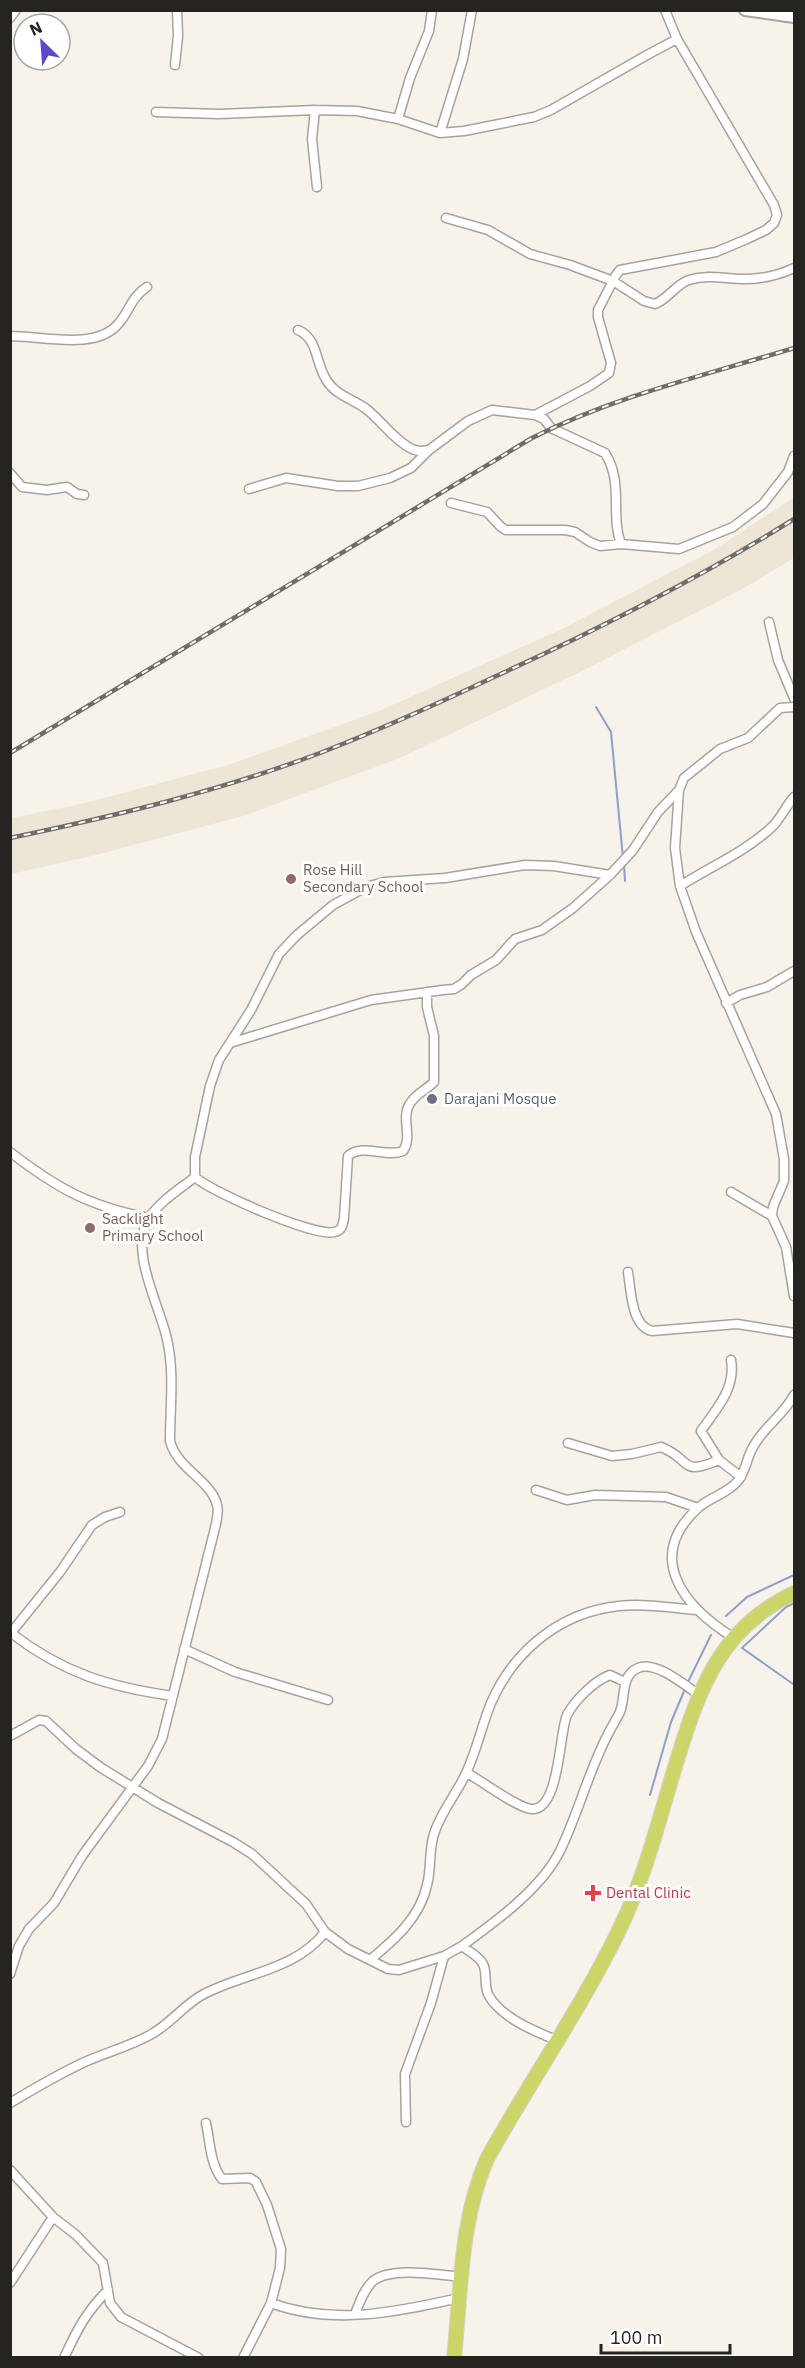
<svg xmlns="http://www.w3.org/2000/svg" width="805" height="2368" font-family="'IBM Plex Sans',sans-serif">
	<rect width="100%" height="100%" fill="#f7f3ea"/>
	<path fill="#ede6d6" d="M 794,497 L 794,558 L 744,588 L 582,671 L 400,758 L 243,816 L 96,855 L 11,874 L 11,818 L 81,804 L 228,765 L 379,711 L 562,629 L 717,548 Z"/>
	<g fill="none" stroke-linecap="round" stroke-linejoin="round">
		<path stroke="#8ca0ca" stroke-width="2" d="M 596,707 L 611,732 L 623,858
			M 624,863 L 625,881
			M 726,1616 L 747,1597 L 794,1575
			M 687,1684 L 711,1635
			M 793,1684 L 742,1648 L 786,1607 L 794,1603
			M 650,1795 L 671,1722 L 685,1689"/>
		<g stroke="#a7a39b" stroke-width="11">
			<path id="minor" d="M 10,18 L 16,10
				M 175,65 L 178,36 L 177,10
				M 315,110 L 312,139 L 317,187
				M 156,112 L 219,114 L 315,110 L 357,111 L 398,119 L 440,133 L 464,131 L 534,117 L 551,110 L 647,55 L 677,39
				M 398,119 L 410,78 L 429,31 L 432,10
				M 440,133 L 463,59 L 472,10
				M 446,218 L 488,230 L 530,254 L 570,265 L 613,281 L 644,301 L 655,304 C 668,299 676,284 689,280 C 708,274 725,279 745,279 C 761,279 779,275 794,268
				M 298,330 C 319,339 315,364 327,381 C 335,394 352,399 365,408 C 381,420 392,438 410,448 C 417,452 422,451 428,450
				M 10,336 C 42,336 97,351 119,323 C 130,310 132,296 147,287
				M 535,415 L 590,386 L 609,373 L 611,363 L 598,317 L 598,310 L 616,275 L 620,270 L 716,252 L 747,239 L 766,230 L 774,223 L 777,215 L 774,205 L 677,39 L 665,10
				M 10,473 L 22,487 L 47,490 L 67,487 L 77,494 L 84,495
				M 249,489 L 286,478 L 338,486 L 358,486 L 390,478 L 411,468 L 429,450 L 468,421 L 492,410 L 535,415 L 544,419 L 551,428 L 605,453 C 624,483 610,515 621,544
				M 451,503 L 487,512 L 501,527 L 506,530 L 565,530 L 575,532 L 590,542 L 600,546 L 621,544 L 679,549 L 733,527 L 763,504 L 788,472 L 794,456
				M 769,622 L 778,660 L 794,698
				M 794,707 L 780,708 L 748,738 L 720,749 L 684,778 L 679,790 L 675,848 L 680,886 L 696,932 L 776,1114 L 784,1159 L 784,1181 L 773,1207 L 772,1216 L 786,1247 L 794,1296
				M 680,886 C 710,867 745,852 772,827 C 781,818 786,806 794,797
				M 427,992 L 427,1007 L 434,1036 L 434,1082 C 426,1090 415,1094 409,1105 C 401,1119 413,1137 403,1151 C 387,1158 362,1143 348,1156 L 344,1218 C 343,1224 342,1231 334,1232 C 314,1237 211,1192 195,1177 L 195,1157 L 210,1086 L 219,1060 L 251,1010 L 279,954 L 297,935 L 333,905 L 366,887 L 384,882 L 445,878 L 525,865 L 554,866 L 610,875
				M 726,1003 L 740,995 L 767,987 L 794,971
				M 230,1043 L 371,1000 L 443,990 L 454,989 L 462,984 L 471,975 L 496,960 L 515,939 L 542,930 L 573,908 L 610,875 L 633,850 L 658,812 L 679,790
				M 10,1152 C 58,1189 89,1206 149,1218
				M 731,1192 L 772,1216
				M 628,1272 C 631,1290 631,1326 652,1331 L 737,1324 L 794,1333
				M 731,1360 C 736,1389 716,1409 701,1431 L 719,1460 L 741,1477
				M 568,1443 L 612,1456 L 632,1454 L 661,1447 C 692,1459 679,1477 719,1460
				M 536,1490 L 567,1500 L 595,1495 L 666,1497 L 698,1508
				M 11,1633 C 63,1673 109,1687 173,1696
				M 10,1634 L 60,1572 L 92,1525 L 105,1517 L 120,1512
				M 734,1638 C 684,1607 643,1557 699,1507 C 711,1497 726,1494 737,1482 C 746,1472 746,1460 752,1449 C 762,1428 784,1415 794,1395
				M 184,1649 L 235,1672 L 328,1700
				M 10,1736 L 39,1720 L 46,1721 L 76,1749 L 100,1767 L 158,1803 L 233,1842 L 252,1854 L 306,1904 L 325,1932 L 348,1949 L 388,1969 L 399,1970 L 444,1956 L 462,1946 C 468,1951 480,1957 483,1964 C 488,1974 483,1986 489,1996 C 502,2018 534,2031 556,2040
				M 467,1773 C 482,1781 516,1807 531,1809 C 560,1812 559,1732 567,1715 C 575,1700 594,1681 610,1675 L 625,1682
				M 462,1946 C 495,1922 541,1889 560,1851 C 578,1814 588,1773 607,1736 C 611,1728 616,1720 620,1712 C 626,1697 620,1676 638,1668 C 655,1660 685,1685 699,1695
				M 370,1960 C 394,1940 420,1918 427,1885 C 432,1867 428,1849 435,1831 C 442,1810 458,1792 467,1771 C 477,1749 482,1725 491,1703 C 514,1650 561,1612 619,1606 C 645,1603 672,1608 697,1610
				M 10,1974 L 19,1946 L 29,1929 L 54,1903 L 82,1856 L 148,1766 L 162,1739 L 216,1524 C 217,1518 219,1510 217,1505 C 211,1480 177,1469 170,1441 C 170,1406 175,1369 166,1335 C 158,1303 130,1251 148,1220 C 158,1202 180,1189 195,1177
				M 10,2103 C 35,2088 60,2073 87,2061 C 108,2052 130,2046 150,2035 C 171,2024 184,2004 204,1994 C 244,1973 296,1970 325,1932
				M 406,2122 L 405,2074 L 431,2003 L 444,1956
				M 206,2123 C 210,2141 210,2164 222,2179 L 250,2178 L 256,2182 L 267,2205 L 281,2249 L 280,2268 L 271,2303 L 243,2358
				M 10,2170 L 53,2217 L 76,2235 L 103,2263 L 110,2303 L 121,2317 L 199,2358
				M 10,2283 L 53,2217
				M 271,2303 C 333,2326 397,2312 459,2298
				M 355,2314 C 359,2304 364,2289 373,2281 C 392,2266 439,2275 462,2277
				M 64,2358 C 77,2330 86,2312 108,2290"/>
		</g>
		<g stroke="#a7a39b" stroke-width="14">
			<path id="tertiary" d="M 745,10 L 794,17"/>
		</g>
		<g stroke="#d4d3d3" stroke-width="16">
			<path id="primary" d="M 454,2358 C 461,2292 460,2220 487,2159 C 530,2081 583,2006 621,1926 C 645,1876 659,1820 675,1767 C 698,1692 718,1629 794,1593"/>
		</g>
		<use href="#minor" stroke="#fff" stroke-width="8"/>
		<use href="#tertiary" stroke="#fff" stroke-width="10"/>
		<use href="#primary" stroke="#ccd668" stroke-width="14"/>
		<g stroke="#6f6d68" stroke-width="4.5">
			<path id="rail" d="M 10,753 L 532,438 C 615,396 706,375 794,348
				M 10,838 C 115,816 220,791 320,753 C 379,730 437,704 494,677 C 597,630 698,579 794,519"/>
		</g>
		<use href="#rail" stroke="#fff" stroke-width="2" stroke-dasharray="7" stroke-linecap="butt"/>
	</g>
	<g fill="#8d6e63" stroke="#fff" stroke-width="2">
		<circle cx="291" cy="879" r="6"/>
		<circle cx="90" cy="1228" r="6"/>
	</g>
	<circle fill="#6b7280" stroke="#fff" stroke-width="2" cx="432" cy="1099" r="6"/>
	<path fill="#e0444e" stroke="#fff" stroke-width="2" d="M590 1884h6v6h6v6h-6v6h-6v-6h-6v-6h6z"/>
	<g text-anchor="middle" stroke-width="6" stroke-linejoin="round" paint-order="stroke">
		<g font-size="15" fill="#785e54" stroke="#fff" text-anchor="start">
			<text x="303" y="875">Rose Hill<tspan x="303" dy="17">Secondary School</tspan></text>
			<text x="102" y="1224">Sacklight<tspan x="102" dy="17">Primary School</tspan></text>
		</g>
		<g font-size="15" fill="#5b616d" stroke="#fff" text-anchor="start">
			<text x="444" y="1104">Darajani Mosque</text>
		</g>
		<g font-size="15" fill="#be3a42" stroke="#fff" text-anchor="start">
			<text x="606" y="1898">Dental Clinic</text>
		</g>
	</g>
	<rect width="805" height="2368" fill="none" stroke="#262421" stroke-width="24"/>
	<g transform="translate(42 42) rotate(335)"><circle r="28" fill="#ffffff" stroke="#a8a7a6" stroke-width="1.5"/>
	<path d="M0-4.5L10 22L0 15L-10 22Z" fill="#574ac2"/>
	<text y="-9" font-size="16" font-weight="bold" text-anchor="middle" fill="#262421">N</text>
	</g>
	<path d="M601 2344v9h129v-9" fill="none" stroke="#262421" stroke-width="3"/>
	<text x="610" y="2344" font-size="18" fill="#262421" stroke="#ffffff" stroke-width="4.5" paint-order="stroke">100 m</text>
</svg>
